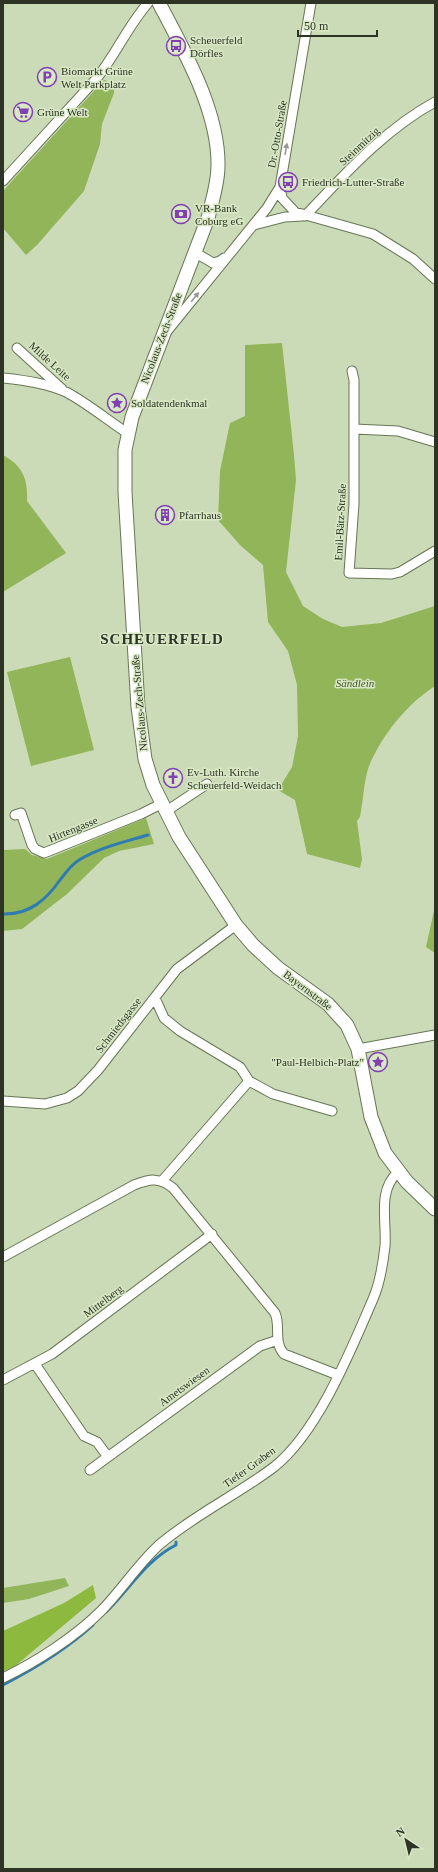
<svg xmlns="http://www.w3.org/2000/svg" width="438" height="1872" font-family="Georgia,serif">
	<rect width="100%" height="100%" fill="#cbdbb7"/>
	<path fill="#91b558" d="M 104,80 C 109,81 115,88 114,93 L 102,124 L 100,144 L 84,191 L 37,245 L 26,255 L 3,228 L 3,191 Z
		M 282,343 L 294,455 L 296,480 L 286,572 L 303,606 L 323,619 L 342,627 L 381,623 L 435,606 L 435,686 C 407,704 382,735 369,766 C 364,780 363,802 360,817 L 357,821 L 362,859 L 360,868 L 307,854 L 295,800 L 278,790 L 292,767 L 298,736 L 297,685 L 288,651 L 268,622 L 263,565 L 240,545 L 218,520 L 220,471 L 230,423 L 245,416 L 245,345 Z
		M 3,455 C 23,466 28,479 27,501 L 66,553 L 3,592 Z
		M 70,657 L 94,750 L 31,766 L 7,672 Z
		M 146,818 L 154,844 L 119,851 L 104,858 L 67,894 L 22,929 L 3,931 L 3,850 L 25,849 L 32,855 L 47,859 Z
		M 435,906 L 435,953 L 426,947 Z
		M 65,1578 L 69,1586 L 29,1599 L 3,1603 L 3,1588 Z"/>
	<path fill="#8db93f" d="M 93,1585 L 96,1598 L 14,1667 L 3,1671 L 3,1631 L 64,1603 Z"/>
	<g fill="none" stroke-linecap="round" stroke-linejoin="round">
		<path stroke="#2f7cb4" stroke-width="3" d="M 3,914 C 29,915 46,900 60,880 C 66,872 71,865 79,860 C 100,847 125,842 148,835
			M 106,1612 C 129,1590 146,1560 176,1545 L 176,1542
			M 3,1685 C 34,1669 67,1649 93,1625"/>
		<g stroke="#677555" stroke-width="11">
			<path id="street" d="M 3,181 L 97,78 C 116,54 128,26 148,3
				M 280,187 L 282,198 L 295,212 L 373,234 L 413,259 L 435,279
				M 305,216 C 344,175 385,129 435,102
				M 254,225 L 285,217 L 302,216
				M 194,252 L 213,263 L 220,261 L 224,258
				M 168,330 L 267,208 L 280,187 L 311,3
				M 17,348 L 62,389
				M 352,371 L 354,380 L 354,504 L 349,573 L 392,574 L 400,572 L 435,551
				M 3,378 C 24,380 46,383 66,392 C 84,401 109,421 127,433
				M 354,429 L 398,431 L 435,442
				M 165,812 L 207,784
				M 15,815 L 21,813 L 32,845 L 35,849 L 44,853 L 141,814 L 161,804
				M 155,998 L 164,1018 L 180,1031 L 240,1067 L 249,1081 L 273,1094 L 332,1111
				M 358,1049 L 435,1035
				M 3,1101 L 45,1104 L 67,1098 L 78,1091 L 98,1070 L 177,969 L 236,925
				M 162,1181 L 249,1081
				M 3,1257 L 134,1185 C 150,1179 159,1177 173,1188 L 275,1313 C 281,1326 273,1342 284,1354 L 338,1375
				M 35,1364 L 84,1436 L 97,1442 L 108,1457
				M 3,1380 L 52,1354 L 212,1234
				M 90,1470 L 260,1346 L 278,1340
				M 3,1678 C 36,1662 75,1637 101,1611 C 121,1591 137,1565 159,1545 C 194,1515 237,1495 274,1467 C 318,1432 351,1350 373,1299 C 380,1283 383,1264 385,1246 C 387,1221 377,1191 398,1172"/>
		</g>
		<g stroke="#677555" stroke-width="15">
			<path id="secondary" d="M 159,3 C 184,51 219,111 218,166 C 218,184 212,201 208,218 L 132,417 L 125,450 L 125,492 L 138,707 L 145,759 L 153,785 L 179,837 L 236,925 L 253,945 L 278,968 L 328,1004 L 347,1025 L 358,1049 L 371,1117 L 385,1153 L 407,1182 L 435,1209"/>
		</g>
		<use href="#street" stroke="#fff" stroke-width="9"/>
		<use href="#secondary" stroke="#fff" stroke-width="13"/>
	</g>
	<defs><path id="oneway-solid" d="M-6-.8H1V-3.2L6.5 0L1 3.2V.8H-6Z"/></defs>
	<g fill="#969992">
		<use href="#oneway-solid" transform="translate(286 149) rotate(-80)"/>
		<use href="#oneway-solid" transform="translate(195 297) rotate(-51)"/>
	</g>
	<defs>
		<g id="bus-ring" transform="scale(1)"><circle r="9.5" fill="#d8e8c4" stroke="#813fb3" stroke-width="1.5"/><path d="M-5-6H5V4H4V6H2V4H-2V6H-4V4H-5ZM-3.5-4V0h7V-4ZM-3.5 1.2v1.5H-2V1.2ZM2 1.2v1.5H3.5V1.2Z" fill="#813fb3"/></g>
		<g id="parking-ring" transform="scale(1)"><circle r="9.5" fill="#d8e8c4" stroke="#813fb3" stroke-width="1.5"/><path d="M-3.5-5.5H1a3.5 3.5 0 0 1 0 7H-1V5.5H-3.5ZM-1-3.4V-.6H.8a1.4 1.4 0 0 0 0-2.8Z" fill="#813fb3"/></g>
		<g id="supermarket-ring" transform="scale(1)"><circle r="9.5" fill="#d8e8c4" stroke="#813fb3" stroke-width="1.5"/><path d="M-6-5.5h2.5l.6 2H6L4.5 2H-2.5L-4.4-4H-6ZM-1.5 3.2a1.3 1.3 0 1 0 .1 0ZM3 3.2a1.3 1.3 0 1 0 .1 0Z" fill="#813fb3"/></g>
		<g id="bank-ring" transform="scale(1)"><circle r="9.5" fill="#d8e8c4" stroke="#813fb3" stroke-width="1.5"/><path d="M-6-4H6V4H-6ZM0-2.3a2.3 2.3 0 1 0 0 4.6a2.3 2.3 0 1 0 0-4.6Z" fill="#813fb3"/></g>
		<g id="sight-ring" transform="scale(1)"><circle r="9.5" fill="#d8e8c4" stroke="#813fb3" stroke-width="1.5"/><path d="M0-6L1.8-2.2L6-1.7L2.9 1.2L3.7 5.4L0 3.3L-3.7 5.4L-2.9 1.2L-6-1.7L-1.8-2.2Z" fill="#813fb3"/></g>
		<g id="building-ring" transform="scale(1)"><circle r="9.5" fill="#d8e8c4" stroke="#813fb3" stroke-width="1.5"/><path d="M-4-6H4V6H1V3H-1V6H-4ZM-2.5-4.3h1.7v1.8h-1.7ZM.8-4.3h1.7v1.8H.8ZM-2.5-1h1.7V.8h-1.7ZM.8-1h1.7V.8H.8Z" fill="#813fb3"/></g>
		<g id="church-ring" transform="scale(1)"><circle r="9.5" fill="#d8e8c4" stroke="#813fb3" stroke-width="1.5"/><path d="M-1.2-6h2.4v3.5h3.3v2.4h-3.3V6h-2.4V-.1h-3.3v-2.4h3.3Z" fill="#813fb3"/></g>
	</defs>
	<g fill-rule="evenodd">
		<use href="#bus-ring" x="176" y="46"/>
		<use href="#parking-ring" x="47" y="77"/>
		<use href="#supermarket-ring" x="23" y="112"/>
		<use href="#bus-ring" x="288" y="182"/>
		<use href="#bank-ring" x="181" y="214"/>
		<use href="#sight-ring" x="117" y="403"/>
		<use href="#building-ring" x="165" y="515"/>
		<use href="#church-ring" x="173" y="778"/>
		<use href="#sight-ring" x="378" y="1062"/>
	</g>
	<g text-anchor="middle" stroke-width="3" stroke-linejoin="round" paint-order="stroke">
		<g font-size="11" fill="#2d3325" stroke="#d8e8c4" text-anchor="start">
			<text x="190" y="44">Scheuerfeld<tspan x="190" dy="13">Dörfles</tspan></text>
			<text x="61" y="75">Biomarkt Grüne<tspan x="61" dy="13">Welt Parkplatz</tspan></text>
			<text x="37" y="116">Grüne Welt</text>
			<text x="302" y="186">Friedrich-Lutter-Straße</text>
			<text x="195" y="212">VR-Bank<tspan x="195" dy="13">Coburg eG</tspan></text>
			<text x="131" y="407">Soldatendenkmal</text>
			<text x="179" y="519">Pfarrhaus</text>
			<text x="187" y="776">Ev-Luth. Kirche<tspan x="187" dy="13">Scheuerfeld-Weidach</tspan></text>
			<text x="364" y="1066" text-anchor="end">"Paul-Helbich-Platz"</text>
		</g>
		<g font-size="11" fill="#2d3325" stroke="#d8e8c4">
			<text transform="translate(277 134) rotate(-80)" y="4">Dr.-Otto-Straße</text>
			<text transform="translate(359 146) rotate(-43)" y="4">Steinmitzig</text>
			<text transform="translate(161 338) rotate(-69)" y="4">Nicolaus-Zech-Straße</text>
			<text transform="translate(50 361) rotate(42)" y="4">Milde Leite</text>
			<text transform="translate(340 522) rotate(-87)" y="4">Emil-Bätz-Straße</text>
			<text transform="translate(139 703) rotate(-95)" y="4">Nicolaus-Zech-Straße</text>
			<text transform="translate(73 829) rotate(-22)" y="4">Hirtengasse</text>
			<text transform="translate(308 990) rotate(37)" y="4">Bayernstraße</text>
			<text transform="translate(118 1025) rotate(-52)" y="4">Schmiedsgasse</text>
			<text transform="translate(103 1301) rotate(-37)" y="4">Mittelberg</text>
			<text transform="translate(184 1386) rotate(-36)" y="4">Ametswiesen</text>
			<text transform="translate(249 1467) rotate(-36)" y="4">Tiefer Graben</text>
		</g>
		<g font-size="11" font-style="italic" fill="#435526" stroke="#d8e8c4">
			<text x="355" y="687">Sändlein</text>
		</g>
		<g font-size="15" font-weight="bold" letter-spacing="1" fill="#2d3325" stroke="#d8e8c4">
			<text x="162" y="644">SCHEUERFELD</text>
		</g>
	</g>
	<rect width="438" height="1872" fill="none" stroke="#2d3325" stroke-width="8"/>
	<g transform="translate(406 1840) rotate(325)" stroke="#d8e8c4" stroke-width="3" paint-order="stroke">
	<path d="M0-3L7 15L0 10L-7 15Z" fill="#2d3325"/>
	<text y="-6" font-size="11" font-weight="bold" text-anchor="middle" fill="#2d3325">N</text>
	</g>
	<path d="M298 30v6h79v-6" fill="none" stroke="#2d3325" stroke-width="2"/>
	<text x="304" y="30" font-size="12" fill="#2d3325" stroke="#d8e8c4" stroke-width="3" paint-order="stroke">50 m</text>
</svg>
